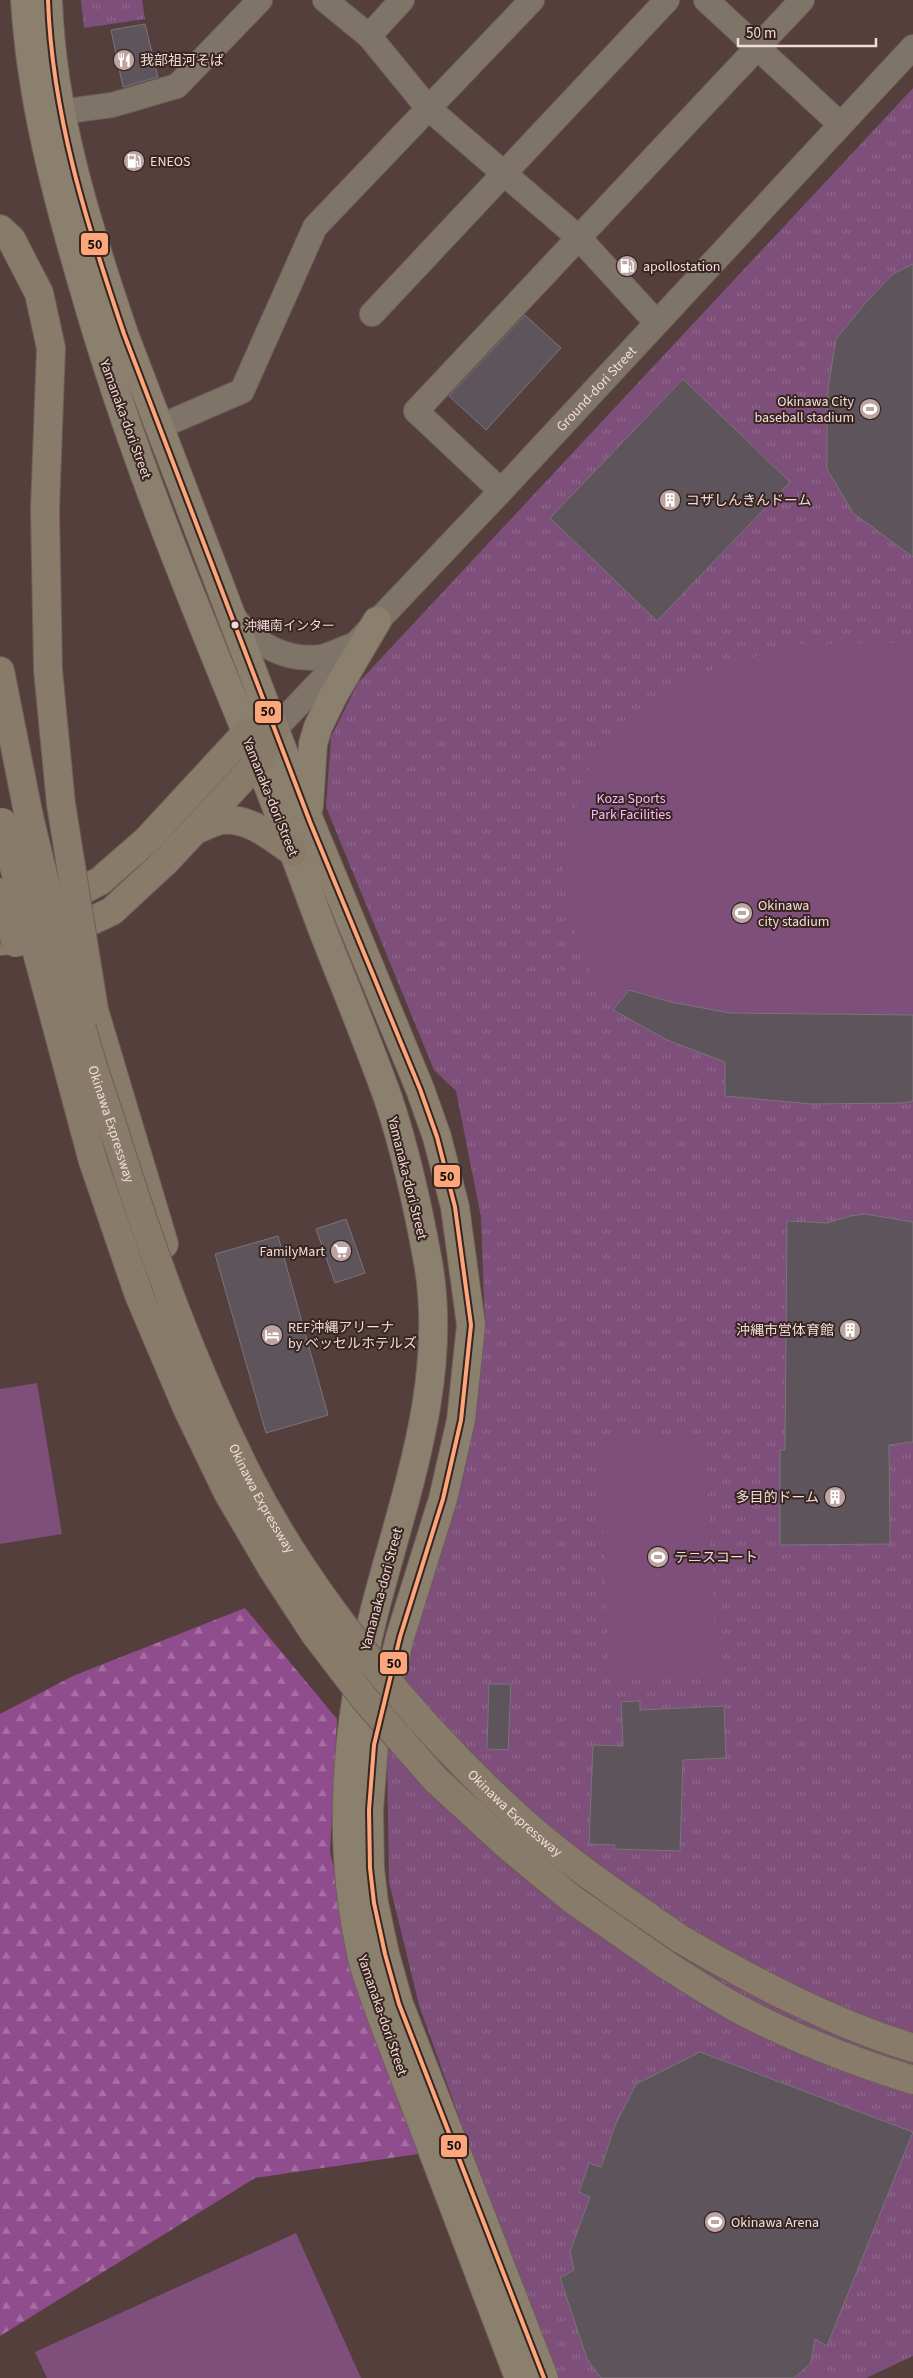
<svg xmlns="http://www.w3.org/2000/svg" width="913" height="2378" font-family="'Source Sans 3','Noto Sans JP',sans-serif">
	<defs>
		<pattern id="grass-tufts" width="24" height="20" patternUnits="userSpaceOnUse" patternTransform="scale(1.25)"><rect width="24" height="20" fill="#7d4f7a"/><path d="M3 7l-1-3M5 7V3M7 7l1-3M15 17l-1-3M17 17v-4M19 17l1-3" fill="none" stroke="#90688c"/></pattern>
		<pattern id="forest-firs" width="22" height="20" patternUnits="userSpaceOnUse" patternTransform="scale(1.25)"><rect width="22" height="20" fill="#904d8e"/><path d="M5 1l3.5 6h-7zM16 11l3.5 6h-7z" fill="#a66ea2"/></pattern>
	</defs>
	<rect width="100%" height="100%" fill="#543f3d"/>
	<path fill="url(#grass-tufts)" d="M 81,0 L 142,0 L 145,19 L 84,28 Z
		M 913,88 L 913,2356 L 866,2378 L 559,2378 L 470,2148 L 419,2005 L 389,1882 L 387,1757 L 412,1642 L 471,1417 L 485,1327 L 481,1217 L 456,1091 L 434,1070 L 326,807 L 331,737 L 358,683 Z"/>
	<path fill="url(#forest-firs)" d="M 245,1608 L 337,1719 L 330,1852 L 369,2013 L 418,2154 L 255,2178 L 0,2336 L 0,1714 L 73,1676 Z"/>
	<path fill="#7d4f7a" d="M 897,643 L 913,648 L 913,1101 L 902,1103 L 811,1104 L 725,1096 L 725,1062 L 667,1040 L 613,1010 L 580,954 L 563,871 L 583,775 L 649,706 L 705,672 L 795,644 Z
		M 37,1383 L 62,1534 L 0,1544 L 0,1389 Z
		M 705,1434 L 717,1675 L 610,1681 L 599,1440 Z
		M 296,2233 L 361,2378 L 47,2378 L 35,2352 Z"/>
	<path fill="#5d555b" stroke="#7a747a" d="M 145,24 L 158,77 L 123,87 L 111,30 Z
		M 913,264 L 913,557 L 853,513 L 827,469 L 827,429 L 828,388 L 836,339 L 868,300 L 893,274 Z
		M 525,315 L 561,348 L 486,430 L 449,396 Z
		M 683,379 L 790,482 L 657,621 L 550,518 Z
		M 629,990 L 671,1002 L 730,1013 L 913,1015 L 913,1101 L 902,1103 L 811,1104 L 725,1096 L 725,1062 L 667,1040 L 613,1010 Z
		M 865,1214 L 913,1222 L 913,1442 L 889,1445 L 890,1544 L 780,1545 L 780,1450 L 785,1450 L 787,1221 L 827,1223 L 850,1216 Z
		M 346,1219 L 365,1273 L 335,1283 L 316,1229 Z
		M 278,1236 L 328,1415 L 266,1433 L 215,1254 Z
		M 489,1684 L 511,1684 L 508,1750 L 487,1749 Z
		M 640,1701 L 640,1710 L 724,1706 L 726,1758 L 683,1760 L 680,1851 L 614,1849 L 615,1845 L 589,1844 L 593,1745 L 623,1746 L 621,1702 Z
		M 700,2052 L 913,2132 L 827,2346 L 815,2339 L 811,2363 L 794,2378 L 601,2378 L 587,2359 L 560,2278 L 574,2270 L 570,2251 L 590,2197 L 579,2192 L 589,2163 L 601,2167 L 616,2123 L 636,2084 Z"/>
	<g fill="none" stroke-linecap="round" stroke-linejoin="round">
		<g stroke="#6f5d5a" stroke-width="26">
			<g id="minor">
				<path d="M 325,0 L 369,36 L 428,108 L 579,238 L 656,322"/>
				<path d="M 706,0 L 840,124"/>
				<path d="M 369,36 L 402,0"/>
				<path d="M 60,112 L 112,105 L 177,86 L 260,0"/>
				<path d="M 372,314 L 667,0"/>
				<path d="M 159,427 L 242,391 L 315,227 L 532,0"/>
				<path d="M 501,491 L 416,411 L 802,0"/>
				<path d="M 233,616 C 253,643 286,662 321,657 C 331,655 342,649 351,646"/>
				<path id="s1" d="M 275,729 L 501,491 L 913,47"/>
			</g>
		</g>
		<g stroke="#6f5d5a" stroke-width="30">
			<path id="major" d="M 25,0 C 31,99 56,194 84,289 C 130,451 195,607 259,763 C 282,819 302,875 323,931 C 345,987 368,1042 388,1098 C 406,1152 418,1207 428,1262 C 449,1382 403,1499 374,1613 C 345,1727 336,1843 362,1958 C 367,1978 375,1998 382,2018 L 519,2378
				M 48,0 C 52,115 87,225 124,334 L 310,822 L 420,1089 L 437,1137 L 455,1207 L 471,1325 L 461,1420 L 443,1499 L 400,1637 L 374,1745 L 369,1810 L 370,1868 L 374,1903 L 385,1954 L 399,2004 L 544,2378
				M 309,806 L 313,744 L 318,727 L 333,696 L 377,621"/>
		</g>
		<g stroke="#6f5d5a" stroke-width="30">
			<path id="highway" d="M 0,229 L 11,239 L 39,293 L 51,348 L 45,509 L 48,670 L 61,804
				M 0,671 L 29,817
				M 195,830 C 203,827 213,822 221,820 C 249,817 272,837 293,852
				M 56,904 L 100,881 L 147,840 L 246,733 L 275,729
				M 0,941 L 60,936 L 112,911 L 167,860 L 258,762 L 275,729
				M 94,1010 L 164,1244
				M 679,1938 C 754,1982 830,2022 913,2048
				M 665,1964 C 687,1978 710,1993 733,2006 C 790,2037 851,2061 913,2080"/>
		</g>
		<use href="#minor" stroke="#7e7468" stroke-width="24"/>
		<use href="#major" stroke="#8a806d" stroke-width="28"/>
		<use href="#highway" stroke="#887b69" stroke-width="28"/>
		<g stroke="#6f5d5a" stroke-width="30" stroke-linecap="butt">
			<g id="highway-bridge">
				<path d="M 61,804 L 94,1010"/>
				<path id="s2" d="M 29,817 C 46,886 62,956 81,1025 C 91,1064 105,1102 117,1140 C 153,1255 194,1369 249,1477 C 312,1601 420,1729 523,1822 C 571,1865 626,1901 679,1938"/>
				<path d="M 2,822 L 93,1161 L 139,1295 L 187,1408 L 228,1493 L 272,1568 L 315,1634 L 364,1698 L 436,1780 L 508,1846 L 572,1899 L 665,1964"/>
				<path d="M 0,892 L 16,943"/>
			</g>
		</g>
		<use href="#highway-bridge" stroke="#887b69" stroke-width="28"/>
		<g stroke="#372522" stroke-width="8">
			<path id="bus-1" d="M 48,0 C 52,115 87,225 124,334 L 310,822 L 420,1089 L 437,1137 L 455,1207 L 471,1325 L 461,1420 L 443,1499 L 400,1637 L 374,1745 L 369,1810 L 370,1868 L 374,1903 L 385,1954 L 399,2004 L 544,2378"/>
		</g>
		<use href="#bus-1" stroke="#fea67b" stroke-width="4"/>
	</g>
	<defs>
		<g id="restaurant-disc" transform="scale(1.125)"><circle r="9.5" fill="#bca4a1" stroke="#372522"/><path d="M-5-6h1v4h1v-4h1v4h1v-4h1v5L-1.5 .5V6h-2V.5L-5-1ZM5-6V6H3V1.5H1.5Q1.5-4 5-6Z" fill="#fff"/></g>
		<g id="fuel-disc" transform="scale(1.125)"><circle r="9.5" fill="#bca4a1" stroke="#372522"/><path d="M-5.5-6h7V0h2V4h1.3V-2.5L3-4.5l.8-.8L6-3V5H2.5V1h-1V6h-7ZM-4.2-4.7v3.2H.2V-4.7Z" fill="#fff"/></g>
		<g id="stadium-disc" transform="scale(1.125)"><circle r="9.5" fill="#bca4a1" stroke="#372522"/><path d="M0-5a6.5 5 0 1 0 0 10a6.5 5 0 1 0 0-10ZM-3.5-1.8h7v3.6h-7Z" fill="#fff"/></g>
		<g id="building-disc" transform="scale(1.125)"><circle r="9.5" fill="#bca4a1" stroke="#372522"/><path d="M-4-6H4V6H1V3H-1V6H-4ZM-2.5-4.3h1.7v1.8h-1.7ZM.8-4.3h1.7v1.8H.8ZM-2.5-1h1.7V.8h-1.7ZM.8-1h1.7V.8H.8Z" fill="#fff"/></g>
		<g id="supermarket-disc" transform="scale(1.125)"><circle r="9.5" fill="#bca4a1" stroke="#372522"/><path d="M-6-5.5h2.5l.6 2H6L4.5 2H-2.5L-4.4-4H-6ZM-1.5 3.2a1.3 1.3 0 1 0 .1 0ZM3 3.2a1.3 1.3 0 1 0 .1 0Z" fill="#fff"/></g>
		<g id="hotel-disc" transform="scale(1.125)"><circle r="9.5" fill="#bca4a1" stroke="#372522"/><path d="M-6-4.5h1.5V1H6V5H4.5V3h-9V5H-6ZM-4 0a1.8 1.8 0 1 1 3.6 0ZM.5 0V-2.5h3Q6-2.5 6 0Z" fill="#fff"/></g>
	</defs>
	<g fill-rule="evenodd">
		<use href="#restaurant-disc" x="124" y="60"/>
		<use href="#fuel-disc" x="134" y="161"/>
		<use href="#fuel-disc" x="627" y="266"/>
		<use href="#stadium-disc" x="870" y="409"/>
		<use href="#building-disc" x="670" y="500"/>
		<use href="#stadium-disc" x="742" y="913"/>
		<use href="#supermarket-disc" x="341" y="1251"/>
		<use href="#building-disc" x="850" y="1330"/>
		<use href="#hotel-disc" x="272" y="1335"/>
		<use href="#building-disc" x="835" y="1497"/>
		<use href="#stadium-disc" x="658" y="1557"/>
		<use href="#stadium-disc" x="715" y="2222"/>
	</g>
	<circle fill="#f4dbd7" stroke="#372522" stroke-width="2" cx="235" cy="625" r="4.5"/>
	<g text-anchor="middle" stroke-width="4" stroke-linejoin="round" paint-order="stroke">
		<g font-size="13" fill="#f4dbd7" stroke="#372522" text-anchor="start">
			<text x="244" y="630">沖縄南インター</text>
		</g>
		<g font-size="14" fill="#f4dbd7" stroke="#372522" text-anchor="start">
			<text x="140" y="65">我部祖河そば</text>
			<text x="150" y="166">ENEOS</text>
			<text x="643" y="271">apollostation</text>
			<text x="854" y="406" text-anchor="end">Okinawa City<tspan x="854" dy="16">baseball stadium</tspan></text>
			<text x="686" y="505">コザしんきんドーム</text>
			<text x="758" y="910">Okinawa<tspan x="758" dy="16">city stadium</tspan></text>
			<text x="325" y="1256" text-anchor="end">FamilyMart</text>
			<text x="288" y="1332">REF沖縄アリーナ<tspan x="288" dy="16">by ベッセルホテルズ</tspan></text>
			<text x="834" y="1335" text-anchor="end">沖縄市営体育館</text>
			<text x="819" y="1502" text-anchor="end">多目的ドーム</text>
			<text x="674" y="1562">テニスコート</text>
			<text x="731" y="2227">Okinawa Arena</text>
		</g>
		<g font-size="14" fill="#f4dbd7" stroke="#372522">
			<text dy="5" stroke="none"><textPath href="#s1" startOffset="468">Ground-dori Street</textPath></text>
			<text transform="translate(126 419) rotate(70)" y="5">Yamanaka-dori Street</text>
			<text transform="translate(271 797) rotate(68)" y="5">Yamanaka-dori Street</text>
			<text dy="5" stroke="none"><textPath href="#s2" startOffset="318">Okinawa Expressway</textPath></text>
			<text transform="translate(408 1178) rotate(76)" y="5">Yamanaka-dori Street</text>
			<text dy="5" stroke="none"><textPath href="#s2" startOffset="722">Okinawa Expressway</textPath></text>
			<text transform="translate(381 1589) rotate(-75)" y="5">Yamanaka-dori Street</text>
			<text dy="5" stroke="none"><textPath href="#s2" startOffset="1128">Okinawa Expressway</textPath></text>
			<text transform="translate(383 2015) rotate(71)" y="5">Yamanaka-dori Street</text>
		</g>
		<g font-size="14" fill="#f6bcf7" stroke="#372522">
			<text x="631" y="803">Koza Sports<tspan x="631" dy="16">Park Facilities</tspan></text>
		</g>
	</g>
	<g stroke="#372522" stroke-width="2">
		<rect x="80" y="232" width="29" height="24" rx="5" fill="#fea67b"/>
		<rect x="254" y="700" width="28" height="24" rx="5" fill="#fea67b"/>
		<rect x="433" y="1164" width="28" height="24" rx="5" fill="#fea67b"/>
		<rect x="379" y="1651" width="29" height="24" rx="5" fill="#fea67b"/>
		<rect x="440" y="2134" width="28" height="24" rx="5" fill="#fea67b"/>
	</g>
	<g font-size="14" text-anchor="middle" font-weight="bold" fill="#111">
		<text x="95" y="249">50</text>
		<text x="268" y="716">50</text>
		<text x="447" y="1181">50</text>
		<text x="394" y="1668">50</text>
		<text x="454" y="2150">50</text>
	</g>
	<path d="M738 38v8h138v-8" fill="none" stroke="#f4dbd7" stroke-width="2.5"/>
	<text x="746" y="38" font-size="15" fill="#f4dbd7" stroke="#372522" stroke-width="4" paint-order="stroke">50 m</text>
</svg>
